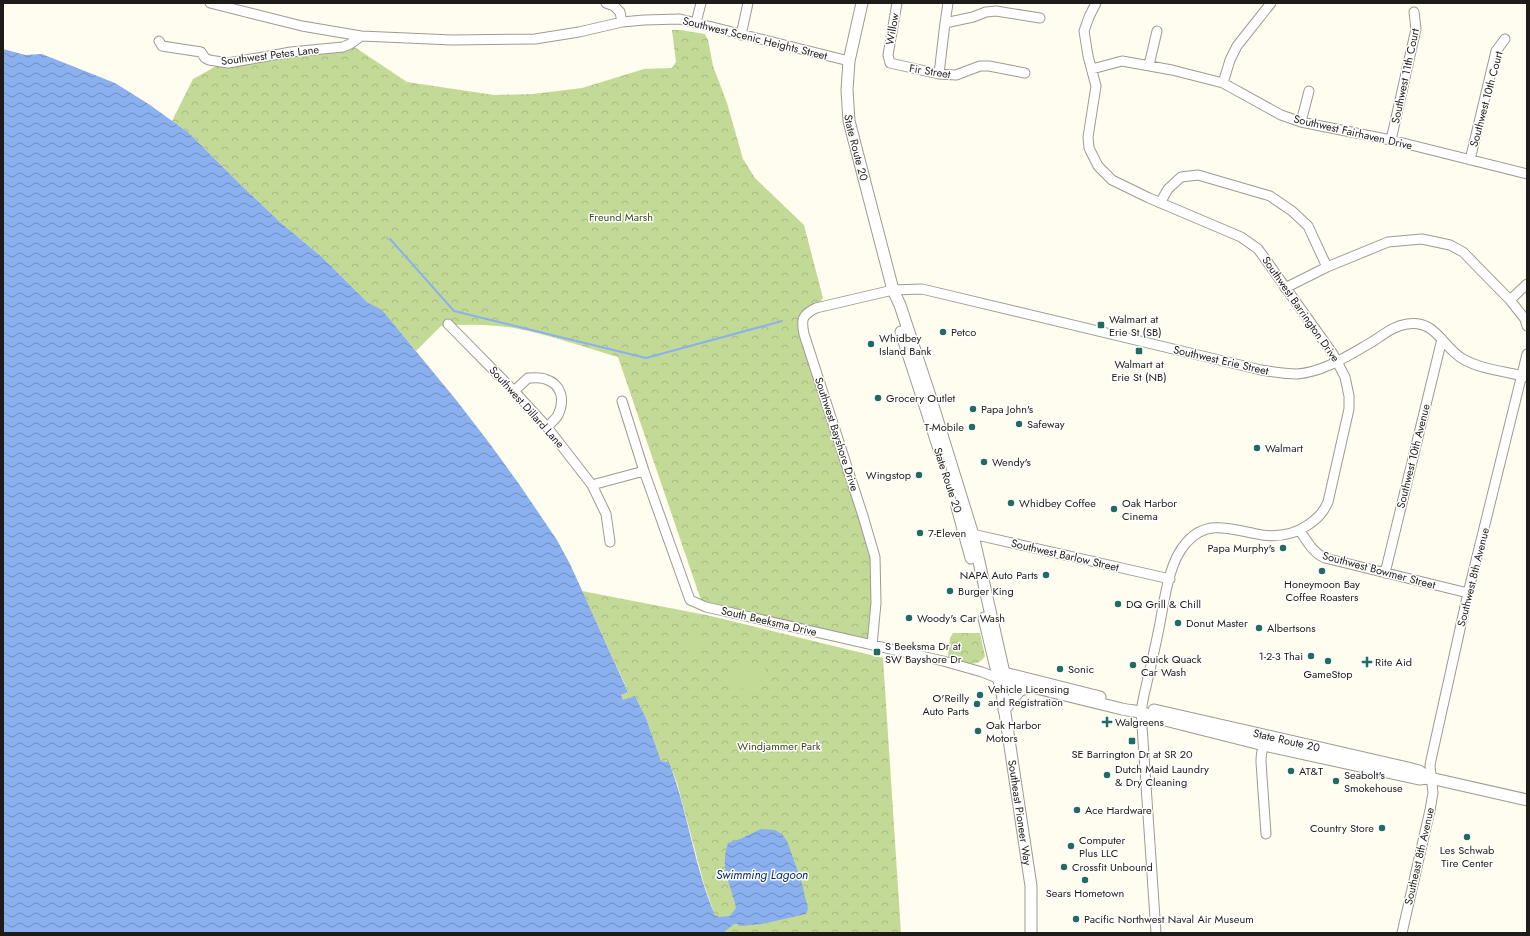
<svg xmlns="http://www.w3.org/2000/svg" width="1530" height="936" font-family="Jost,sans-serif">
	<defs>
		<pattern id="park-crowns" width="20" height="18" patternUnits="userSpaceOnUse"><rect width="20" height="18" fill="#c3da96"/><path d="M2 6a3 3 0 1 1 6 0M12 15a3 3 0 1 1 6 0" fill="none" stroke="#a7ba81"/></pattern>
		<pattern id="water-waves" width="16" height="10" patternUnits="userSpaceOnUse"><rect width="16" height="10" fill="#8bb0ef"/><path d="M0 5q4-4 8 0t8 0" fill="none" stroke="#718ec1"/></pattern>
	</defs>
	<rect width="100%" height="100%" fill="#fffcf0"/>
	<path fill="url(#park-crowns)" d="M 672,30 L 680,30 L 705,34 L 708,40 L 713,66 L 727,103 L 743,159 L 755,178 L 804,225 L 823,298 L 816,308 L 803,317 L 875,557 L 872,645 L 703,606 L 618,357 C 584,347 550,335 514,328 C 490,324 465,324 441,326 L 416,351 L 382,311 L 367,302 L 323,258 L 280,222 L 242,186 L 189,133 L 172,121 L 193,79 L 222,63 L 350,44 L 407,82 L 494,95 L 533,94 L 582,88 L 644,69 L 672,68 L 676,62 Z
		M 582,591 L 711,616 L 883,658 L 901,933 L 721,933 L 704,884 L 677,783 L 669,762 L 661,761 L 646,718 L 635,696 L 623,701 L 621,695 L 628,691 Z
		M 953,633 L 980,633 L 985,656 C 977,670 960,661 948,657 L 950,638 Z"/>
	<path fill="#c3da96" d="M686 648a7 7 0 1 1 14 0a7 7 0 1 1-14 0Z
		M 735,661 L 750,668 L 752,664 L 767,670 L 756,695 L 741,688 L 739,692 L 724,685 Z"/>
	<path fill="url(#water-waves)" d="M 3,49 L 25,55 L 42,54 L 115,83 L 150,105 L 189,133 L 242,186 L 280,222 L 323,258 L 367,302 L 382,310 L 457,401 L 490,444 L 519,484 L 557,540 L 570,564 L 628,692 L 621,695 L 623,700 L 635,696 L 646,718 L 661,761 L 669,762 C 688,812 694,866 715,915 L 719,917 L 730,916 L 736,908 C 731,883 719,870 728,843 L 740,839 L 761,829 L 775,830 L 782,834 L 787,841 L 801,880 L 808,909 L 806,914 L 762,924 L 739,926 L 738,924 L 734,924 L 723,933 L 3,933 Z"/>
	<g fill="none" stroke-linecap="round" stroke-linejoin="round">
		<path stroke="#8bb0ef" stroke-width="2" d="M 390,239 L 454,311 L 646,358 L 782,321"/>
		<g stroke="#9d9b90" stroke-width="11">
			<path id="minor" d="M 210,3 L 302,26 L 361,36 L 452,40 L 535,39 L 579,32 L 622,22 L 644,20 L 680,19 L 849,61
				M 606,3 L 614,6 L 620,12 L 622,22
				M 897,3 L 888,55 L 890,63 L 939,74 L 956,75 L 980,66 L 989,66 L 1025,73
				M 1096,3 L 1089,17 L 1084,31 L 1088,56 L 1096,86 L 1088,137 L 1089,148 L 1098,166 L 1112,180 L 1149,198 L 1241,237 L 1258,249 L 1333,354 L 1345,377 L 1349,396 L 1349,409 L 1328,502 C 1323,513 1318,518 1308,525 C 1295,534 1278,537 1262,535 C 1235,531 1208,517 1186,543 C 1167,564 1164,606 1158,633 C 1154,653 1149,674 1144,695 L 1141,711 L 1156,933
				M 696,23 L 701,3
				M 945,23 L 973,17 L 986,12 L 996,11 L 1040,18
				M 741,35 L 748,3
				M 159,41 L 162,46 L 201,52 L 205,58 L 209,60 L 228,63 L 291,52 L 343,47 L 350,44 L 361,36
				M 1149,65 L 1157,31
				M 1092,69 L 1122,61 L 1172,70 L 1223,83 L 1281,115 L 1301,122 L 1391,140 L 1527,174
				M 939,74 L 945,23 L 948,3
				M 1223,83 L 1230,60 L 1237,46 L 1271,3
				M 1301,122 L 1309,91
				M 1391,140 L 1416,29 L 1414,12
				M 1470,160 L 1496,51 L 1505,39
				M 1160,203 L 1168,189 L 1181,177 L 1198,175 L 1270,196 L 1292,211 L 1308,226 L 1327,267
				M 1285,288 L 1327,267 L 1388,242 L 1422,239 L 1450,245 L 1463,252 L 1510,300 L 1525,319 L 1527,326
				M 1510,300 L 1527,284
				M 448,324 L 514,391 L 547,427 L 592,485 L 606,514 L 610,542
				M 514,391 L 528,378 C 533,378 540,377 545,379 C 562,384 565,400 558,415 C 556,419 551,423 547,427
				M 622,401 L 644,471 L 690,600 L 706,607 L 943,661 L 982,672 L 997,678
				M 592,485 L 644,471
				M 1300,531 C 1307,541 1313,553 1325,558 L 1468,593
				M 968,533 L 1170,579
				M 1385,573 L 1442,339
				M 872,645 L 876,603 L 875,557 L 863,516 L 804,334 C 801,319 802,315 816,308 L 893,290 L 922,289 L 1261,370 C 1273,372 1285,374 1297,374 C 1324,372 1349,355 1372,342 C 1383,335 1393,326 1407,324 C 1436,319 1442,347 1463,359 C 1482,370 1506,371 1527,377
				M 1266,834 L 1261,762 C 1261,753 1262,746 1269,741
				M 1402,933 L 1430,810 L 1433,793 L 1430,766 L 1431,760 L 1468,593 L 1527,354"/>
		</g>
		<g stroke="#9d9b90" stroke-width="13">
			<g id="major">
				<path id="s1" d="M 862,3 L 849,61 L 847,90 L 849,121 L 893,290 L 900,305 L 930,396 L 973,535 L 1004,673 L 1006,681 L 1002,693"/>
				<path d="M 901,332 L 940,452"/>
				<path d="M 957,507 L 971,558"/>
				<path id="s2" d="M 984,618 L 1002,693 L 1031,886 L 1031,933"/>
				<path d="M 1008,674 L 1100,697"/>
				<path d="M 1000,679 L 1122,709 C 1136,712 1139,710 1153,717 L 1264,745 L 1419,779 L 1430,778 L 1527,800"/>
				<path d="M 1004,710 L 1019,691 L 1029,687"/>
				<path id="s3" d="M 1154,710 L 1408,768 L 1419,771 L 1423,774"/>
			</g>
		</g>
		<use href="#minor" stroke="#fff" stroke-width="9"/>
		<use href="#major" stroke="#fff" stroke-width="11"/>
	</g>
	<g fill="#236b62" stroke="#fff" stroke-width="1.5">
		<rect x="1097" y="321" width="8" height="8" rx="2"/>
		<circle cx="943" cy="332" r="4"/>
		<circle cx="871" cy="344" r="4"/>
		<rect x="1135" y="347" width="8" height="8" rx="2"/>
		<circle cx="878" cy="398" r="4"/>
		<circle cx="973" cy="409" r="4"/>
		<circle cx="1019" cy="424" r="4"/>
		<circle cx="972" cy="427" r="4"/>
		<circle cx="1257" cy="448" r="4"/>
		<circle cx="984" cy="462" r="4"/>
		<circle cx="919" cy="475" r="4"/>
		<circle cx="1011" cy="503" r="4"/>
		<circle cx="1114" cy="509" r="4"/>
		<circle cx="920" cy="533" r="4"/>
		<circle cx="1283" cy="548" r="4"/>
		<circle cx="1322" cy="571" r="4"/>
		<circle cx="1046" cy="575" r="4"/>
		<circle cx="950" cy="591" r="4"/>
		<circle cx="1118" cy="604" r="4"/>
		<circle cx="909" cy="618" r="4"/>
		<circle cx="1178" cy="623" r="4"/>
		<circle cx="1259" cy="628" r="4"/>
		<rect x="873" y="648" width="8" height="8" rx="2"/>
		<circle cx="1311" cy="656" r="4"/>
		<circle cx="1328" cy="661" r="4"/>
		<path d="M1365 656h4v4h4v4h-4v4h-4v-4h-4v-4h4z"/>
		<circle cx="1133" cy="665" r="4"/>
		<circle cx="1060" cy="669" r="4"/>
		<circle cx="980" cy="695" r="4"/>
		<circle cx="977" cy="704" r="4"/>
		<path d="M1105 716h4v4h4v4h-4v4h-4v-4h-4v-4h4z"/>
		<circle cx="978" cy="731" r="4"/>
		<rect x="1128" y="737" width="8" height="8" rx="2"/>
		<circle cx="1291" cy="771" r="4"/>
		<circle cx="1107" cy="775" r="4"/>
		<circle cx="1336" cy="781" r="4"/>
		<circle cx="1077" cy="810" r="4"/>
		<circle cx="1382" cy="828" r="4"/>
		<circle cx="1467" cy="837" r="4"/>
		<circle cx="1071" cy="846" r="4"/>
		<circle cx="1064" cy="867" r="4"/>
		<circle cx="1085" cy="880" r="4"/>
		<circle cx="1076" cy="919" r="4"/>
	</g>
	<g text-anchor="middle" stroke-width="3" stroke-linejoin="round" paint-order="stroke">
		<g font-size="11" fill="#1d1c18" stroke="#fff">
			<text transform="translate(892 29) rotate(-80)" y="4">Willow</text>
			<text transform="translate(755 38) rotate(14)" y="4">Southwest Scenic Heights Street</text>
			<text transform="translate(270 55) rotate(-7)" y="4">Southwest Petes Lane</text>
			<text transform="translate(930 71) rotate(9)" y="4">Fir Street</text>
			<text transform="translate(1405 76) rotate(-78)" y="4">Southwest 11th Court</text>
			<text transform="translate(1486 99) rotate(-75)" y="4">Southwest 10th Court</text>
			<text transform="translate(1353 132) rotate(13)" y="4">Southwest Fairhaven Drive</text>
			<text dy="4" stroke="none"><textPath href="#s1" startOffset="147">State Route 20</textPath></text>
			<text transform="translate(1301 309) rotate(55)" y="4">Southwest Barrington Drive</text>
			<text transform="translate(1221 360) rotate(13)" y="4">Southwest Erie Street</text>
			<text transform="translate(527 407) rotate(48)" y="4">Southwest Dillard Lane</text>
			<text transform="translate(837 434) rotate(72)" y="4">Southwest Bayshore Drive</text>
			<text transform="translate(1413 456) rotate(-76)" y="4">Southwest 10th Avenue</text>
			<text transform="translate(948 480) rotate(72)" y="4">State Route 20</text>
			<text transform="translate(1065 555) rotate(13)" y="4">Southwest Barlow Street</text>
			<text transform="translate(1379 570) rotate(15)" y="4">Southwest Bowmer Street</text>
			<text transform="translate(1473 577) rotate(-76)" y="4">Southwest 8th Avenue</text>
			<text transform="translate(769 621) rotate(13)" y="4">South Beeksma Drive</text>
			<text dy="4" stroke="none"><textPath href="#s3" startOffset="136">State Route 20</textPath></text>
			<text dy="4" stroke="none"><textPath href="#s2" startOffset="198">Southeast Pioneer Way</textPath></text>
			<text transform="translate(1419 856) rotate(-77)" y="4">Southeast 8th Avenue</text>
		</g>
		<g font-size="11" fill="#3b4915" stroke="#fff">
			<text x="621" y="221">Freund Marsh</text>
			<text x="779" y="750">Windjammer Park</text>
		</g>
		<g font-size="11" fill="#1d1c18" stroke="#fff" text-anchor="start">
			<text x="1109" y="323">Walmart at<tspan x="1109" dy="13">Erie St (SB)</tspan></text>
			<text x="951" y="336">Petco</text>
			<text x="879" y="342">Whidbey<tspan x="879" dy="13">Island Bank</tspan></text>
			<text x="1139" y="368" text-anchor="middle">Walmart at<tspan x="1139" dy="13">Erie St (NB)</tspan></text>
			<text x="886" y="402">Grocery Outlet</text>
			<text x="981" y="413">Papa John's</text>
			<text x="1027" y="428">Safeway</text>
			<text x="964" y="431" text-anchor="end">T-Mobile</text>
			<text x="1265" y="452">Walmart</text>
			<text x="992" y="466">Wendy's</text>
			<text x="911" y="479" text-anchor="end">Wingstop</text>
			<text x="1019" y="507">Whidbey Coffee</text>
			<text x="1122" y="507">Oak Harbor<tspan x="1122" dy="13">Cinema</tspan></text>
			<text x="928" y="537">7-Eleven</text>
			<text x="1275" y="552" text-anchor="end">Papa Murphy's</text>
			<text x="1038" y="579" text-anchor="end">NAPA Auto Parts</text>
			<text x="1322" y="588" text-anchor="middle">Honeymoon Bay<tspan x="1322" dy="13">Coffee Roasters</tspan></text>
			<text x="958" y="595">Burger King</text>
			<text x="1126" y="608">DQ Grill &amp; Chill</text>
			<text x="917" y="622">Woody's Car Wash</text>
			<text x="1186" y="627">Donut Master</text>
			<text x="1267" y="632">Albertsons</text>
			<text x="885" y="650">S Beeksma Dr at<tspan x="885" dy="13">SW Bayshore Dr</tspan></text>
			<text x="1303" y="660" text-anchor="end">1-2-3 Thai</text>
			<text x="1141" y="663">Quick Quack<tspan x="1141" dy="13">Car Wash</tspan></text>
			<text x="1375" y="666">Rite Aid</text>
			<text x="1068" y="673">Sonic</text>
			<text x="1328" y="678" text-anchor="middle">GameStop</text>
			<text x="988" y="693">Vehicle Licensing<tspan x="988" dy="13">and Registration</tspan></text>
			<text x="969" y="702" text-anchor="end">O'Reilly<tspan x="969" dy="13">Auto Parts</tspan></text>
			<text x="1115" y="726">Walgreens</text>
			<text x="986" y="729">Oak Harbor<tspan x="986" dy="13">Motors</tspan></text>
			<text x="1132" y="758" text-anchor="middle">SE Barrington Dr at SR 20</text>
			<text x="1115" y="773">Dutch Maid Laundry<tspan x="1115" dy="13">&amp; Dry Cleaning</tspan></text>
			<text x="1299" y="775">AT&amp;T</text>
			<text x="1344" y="779">Seabolt's<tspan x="1344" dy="13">Smokehouse</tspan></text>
			<text x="1085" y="814">Ace Hardware</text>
			<text x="1374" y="832" text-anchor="end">Country Store</text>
			<text x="1079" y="844">Computer<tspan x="1079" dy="13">Plus LLC</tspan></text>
			<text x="1467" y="854" text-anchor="middle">Les Schwab<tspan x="1467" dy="13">Tire Center</tspan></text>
			<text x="1072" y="871">Crossfit Unbound</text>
			<text x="1085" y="897" text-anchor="middle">Sears Hometown</text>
			<text x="1084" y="923">Pacific Northwest Naval Air Museum</text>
		</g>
		<g font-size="12" font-style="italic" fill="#012970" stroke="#fff">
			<text x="762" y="879">Swimming Lagoon</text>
		</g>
	</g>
	<rect width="1530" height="936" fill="none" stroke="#1d1c18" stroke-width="8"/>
</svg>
